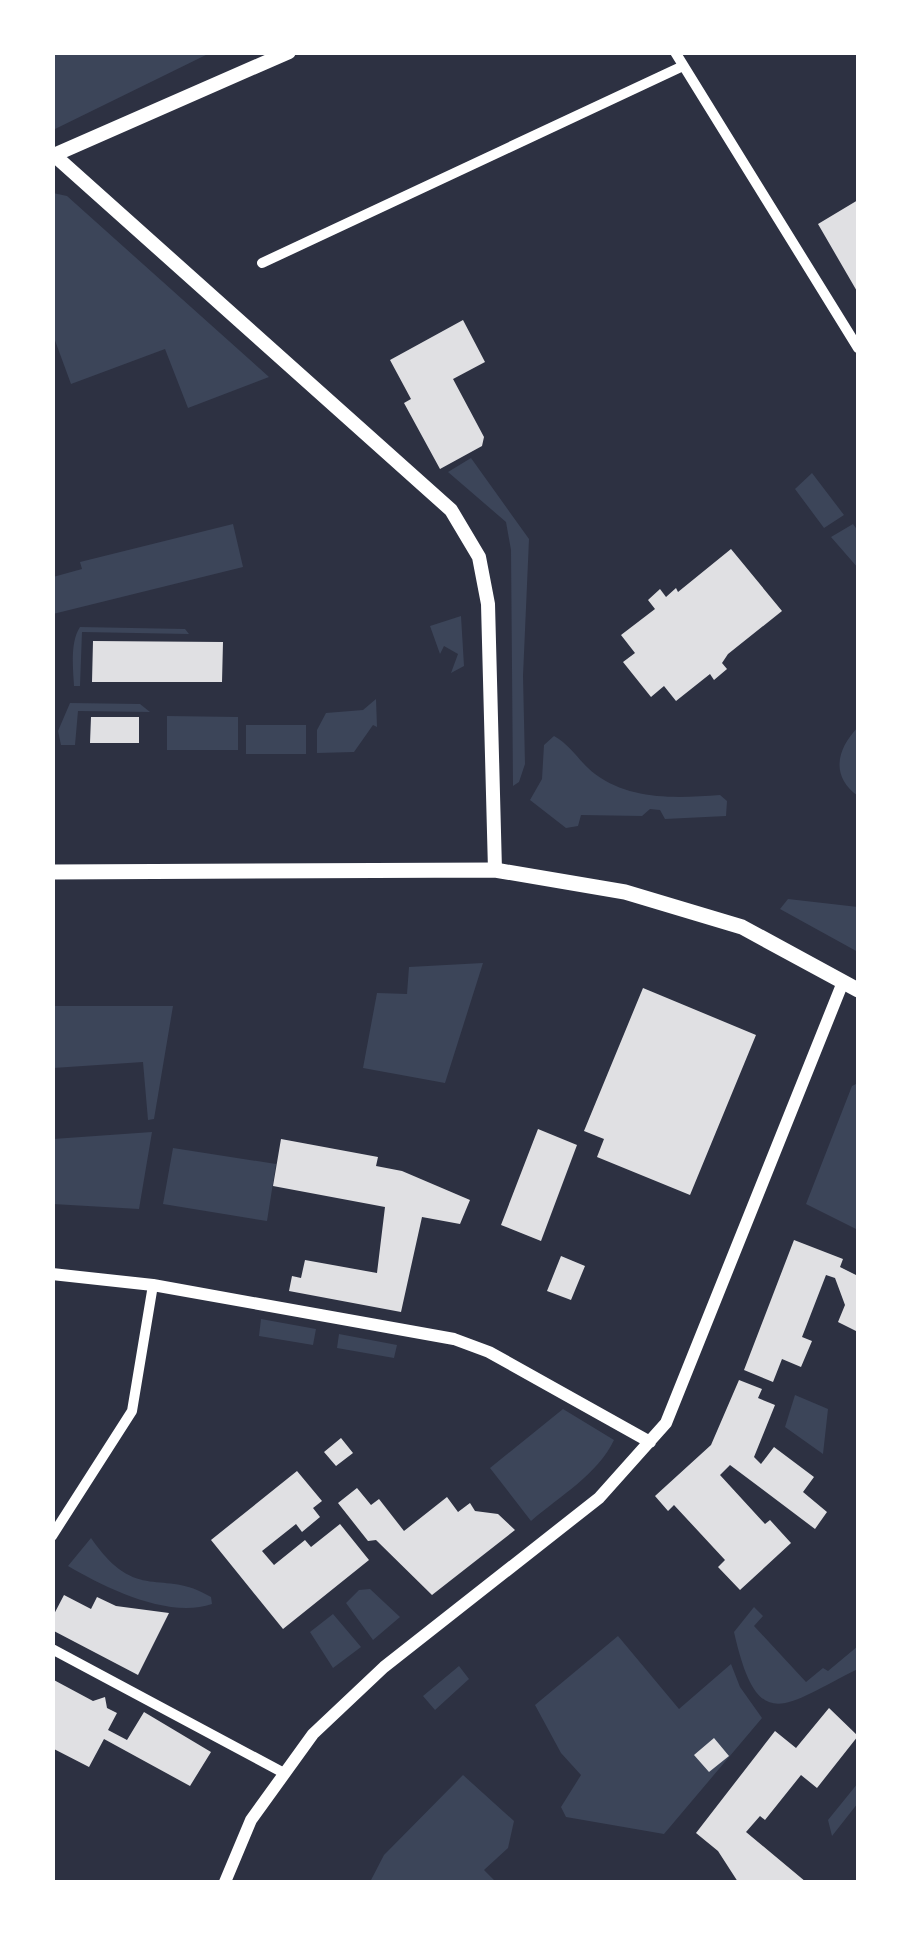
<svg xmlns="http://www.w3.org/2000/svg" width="911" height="1935" font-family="'Playfair Display',serif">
	<rect width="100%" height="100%" fill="#2d3142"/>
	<path fill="#3c4559" d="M 53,52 L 210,52 L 210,53 L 53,130 Z
		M 53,193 L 67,196 L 269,377 L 188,408 L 165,349 L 71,384 L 53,335 Z
		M 471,458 L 529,539 L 523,676 L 525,764 L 519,782 L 513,786 L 511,550 L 506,522 L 448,472 Z
		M 812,473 L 844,515 L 824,528 L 795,489 Z
		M 233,524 L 243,567 L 53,614 L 53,577 L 82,569 L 80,562 Z
		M 853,524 L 858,531 L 858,568 L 831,537 Z
		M 461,616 L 464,666 L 451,673 L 458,654 L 444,646 L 440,654 L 430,626 Z
		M 80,627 L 185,629 L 189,634 L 82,632 L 80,686 L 74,686 C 73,668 70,642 80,627 Z
		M 376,699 L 377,727 L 373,725 L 354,752 L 317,753 L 317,730 L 326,713 L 363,710 Z
		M 70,703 L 140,704 L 150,712 L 78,711 L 75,745 L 61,745 L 58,731 Z
		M 167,716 L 238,717 L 238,750 L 167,750 Z
		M 246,725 L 306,725 L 306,754 L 246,754 Z
		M 858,727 L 858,796 C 830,776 837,749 858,727 Z
		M 554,736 C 571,745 580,763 595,774 C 631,801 678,798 720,795 L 727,801 L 726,816 L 665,819 L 660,810 L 650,809 L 642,816 L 581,815 L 578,826 L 566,828 L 530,800 L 542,779 L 544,745 Z
		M 788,899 L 858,907 L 858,952 L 780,909 Z
		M 483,963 L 445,1083 L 363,1068 L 377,993 L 407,994 L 409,967 Z
		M 53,1006 L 173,1006 L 154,1119 L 148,1120 L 143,1062 L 53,1068 Z
		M 858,1083 L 858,1230 L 806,1204 L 852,1086 Z
		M 152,1132 L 139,1209 L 53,1204 L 53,1139 Z
		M 173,1148 L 276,1164 L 267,1221 L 163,1204 Z
		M 261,1319 L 316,1329 L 313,1345 L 259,1336 Z
		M 339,1334 L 397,1345 L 394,1358 L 337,1348 Z
		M 795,1395 L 828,1409 L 823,1454 L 785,1427 Z
		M 563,1409 L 614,1440 C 598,1474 560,1496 531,1521 L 490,1468 Z
		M 91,1538 C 137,1605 162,1567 211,1597 L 212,1604 C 168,1619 106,1588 68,1566 Z
		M 370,1589 L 400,1617 L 373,1640 L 346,1603 L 359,1590 Z
		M 754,1607 L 763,1616 L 754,1626 L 806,1682 L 823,1668 L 828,1671 L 858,1646 L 858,1669 C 784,1705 758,1738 734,1632 Z
		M 333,1614 L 361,1647 L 333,1668 L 310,1632 Z
		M 618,1636 L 679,1709 L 731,1664 L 740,1687 L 762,1718 L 664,1834 L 566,1817 L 561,1807 L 581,1775 L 561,1753 L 535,1705 Z
		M 459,1666 L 469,1679 L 435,1710 L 423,1696 Z
		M 463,1775 L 514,1821 L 508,1848 L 484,1870 L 496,1882 L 370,1882 L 384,1855 Z
		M 858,1783 L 858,1803 L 832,1836 L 828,1820 Z"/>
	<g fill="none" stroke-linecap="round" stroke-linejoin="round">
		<path stroke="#4f5d75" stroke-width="6" d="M 52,53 L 53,52"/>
	</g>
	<path fill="#e0e0e3" d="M 858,200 L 858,293 L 818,224 Z
		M 463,320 L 485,362 L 453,379 L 484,437 L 482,446 L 440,469 L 404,403 L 411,399 L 390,360 Z
		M 731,549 L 782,611 L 728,654 L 722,663 L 727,669 L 714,680 L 710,674 L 676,701 L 664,686 L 651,697 L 623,662 L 635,653 L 621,635 L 655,609 L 648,600 L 660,589 L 666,597 L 676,588 L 678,592 Z
		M 93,641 L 223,642 L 222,682 L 92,682 Z
		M 91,717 L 139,717 L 139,743 L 90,743 Z
		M 643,988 L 756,1035 L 690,1195 L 597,1157 L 604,1139 L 584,1131 Z
		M 538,1129 L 577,1145 L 541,1241 L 501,1225 Z
		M 281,1139 L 378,1157 L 376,1166 L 402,1171 L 470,1200 L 460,1224 L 422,1217 L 401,1312 L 289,1291 L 292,1276 L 301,1278 L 305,1260 L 377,1273 L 385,1207 L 273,1186 Z
		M 794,1240 L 843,1259 L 840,1267 L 858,1276 L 858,1332 L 838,1322 L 845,1305 L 835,1278 L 826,1275 L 802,1337 L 812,1341 L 801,1367 L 782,1359 L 773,1382 L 744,1370 Z
		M 561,1256 L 585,1266 L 571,1300 L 547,1291 Z
		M 739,1380 L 762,1389 L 758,1398 L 775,1405 L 754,1457 L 761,1464 L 774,1447 L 814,1477 L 803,1492 L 827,1512 L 815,1529 L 730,1465 L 720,1475 L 765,1524 L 770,1520 L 791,1543 L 740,1590 L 718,1567 L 725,1560 L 674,1505 L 668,1511 L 655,1496 L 711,1445 Z
		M 341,1438 L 353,1453 L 336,1466 L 324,1452 Z
		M 297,1471 L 322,1501 L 313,1508 L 320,1517 L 302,1532 L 296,1524 L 262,1551 L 274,1565 L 305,1540 L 311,1547 L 340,1524 L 369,1560 L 283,1629 L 211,1540 Z
		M 357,1488 L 371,1505 L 379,1499 L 404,1531 L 447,1497 L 458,1512 L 470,1503 L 475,1511 L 498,1514 L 515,1530 L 432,1595 L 376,1540 L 368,1541 L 338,1503 Z
		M 64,1595 L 91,1609 L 97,1597 L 116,1606 L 169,1613 L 138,1675 L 52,1630 L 52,1618 Z
		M 52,1679 L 93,1701 L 105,1697 L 107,1708 L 117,1713 L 108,1730 L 127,1740 L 144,1712 L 211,1752 L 190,1786 L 104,1739 L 89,1767 L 52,1748 Z
		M 829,1708 L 858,1736 L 817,1788 L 801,1775 L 765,1820 L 760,1816 L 746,1832 L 806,1882 L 738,1882 L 718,1851 L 696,1833 L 775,1731 L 796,1748 Z
		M 714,1738 L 729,1756 L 709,1772 L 694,1755 Z"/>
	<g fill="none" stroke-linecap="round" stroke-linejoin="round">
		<path stroke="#fff" stroke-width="10" d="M 675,52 L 858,348
			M 262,263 L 683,66
			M 52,1536 L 132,1411 L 153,1285
			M 52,1649 L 282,1772"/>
		<path stroke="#fff" stroke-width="12" d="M 52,1274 L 153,1285 L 454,1339 L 489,1352 L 650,1442
			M 225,1882 L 251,1820 L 313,1734 L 384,1667 L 599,1498 L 666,1423 L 843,982"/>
		<path stroke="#fff" stroke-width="14" d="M 289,52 L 54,155 L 451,510 L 479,557 L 488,604 L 495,870"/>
		<path stroke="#fff" stroke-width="15" d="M 52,872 L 495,870 L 625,892 L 742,927 L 858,990"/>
	</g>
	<rect width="911" height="1935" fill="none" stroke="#ffffff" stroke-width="110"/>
</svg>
